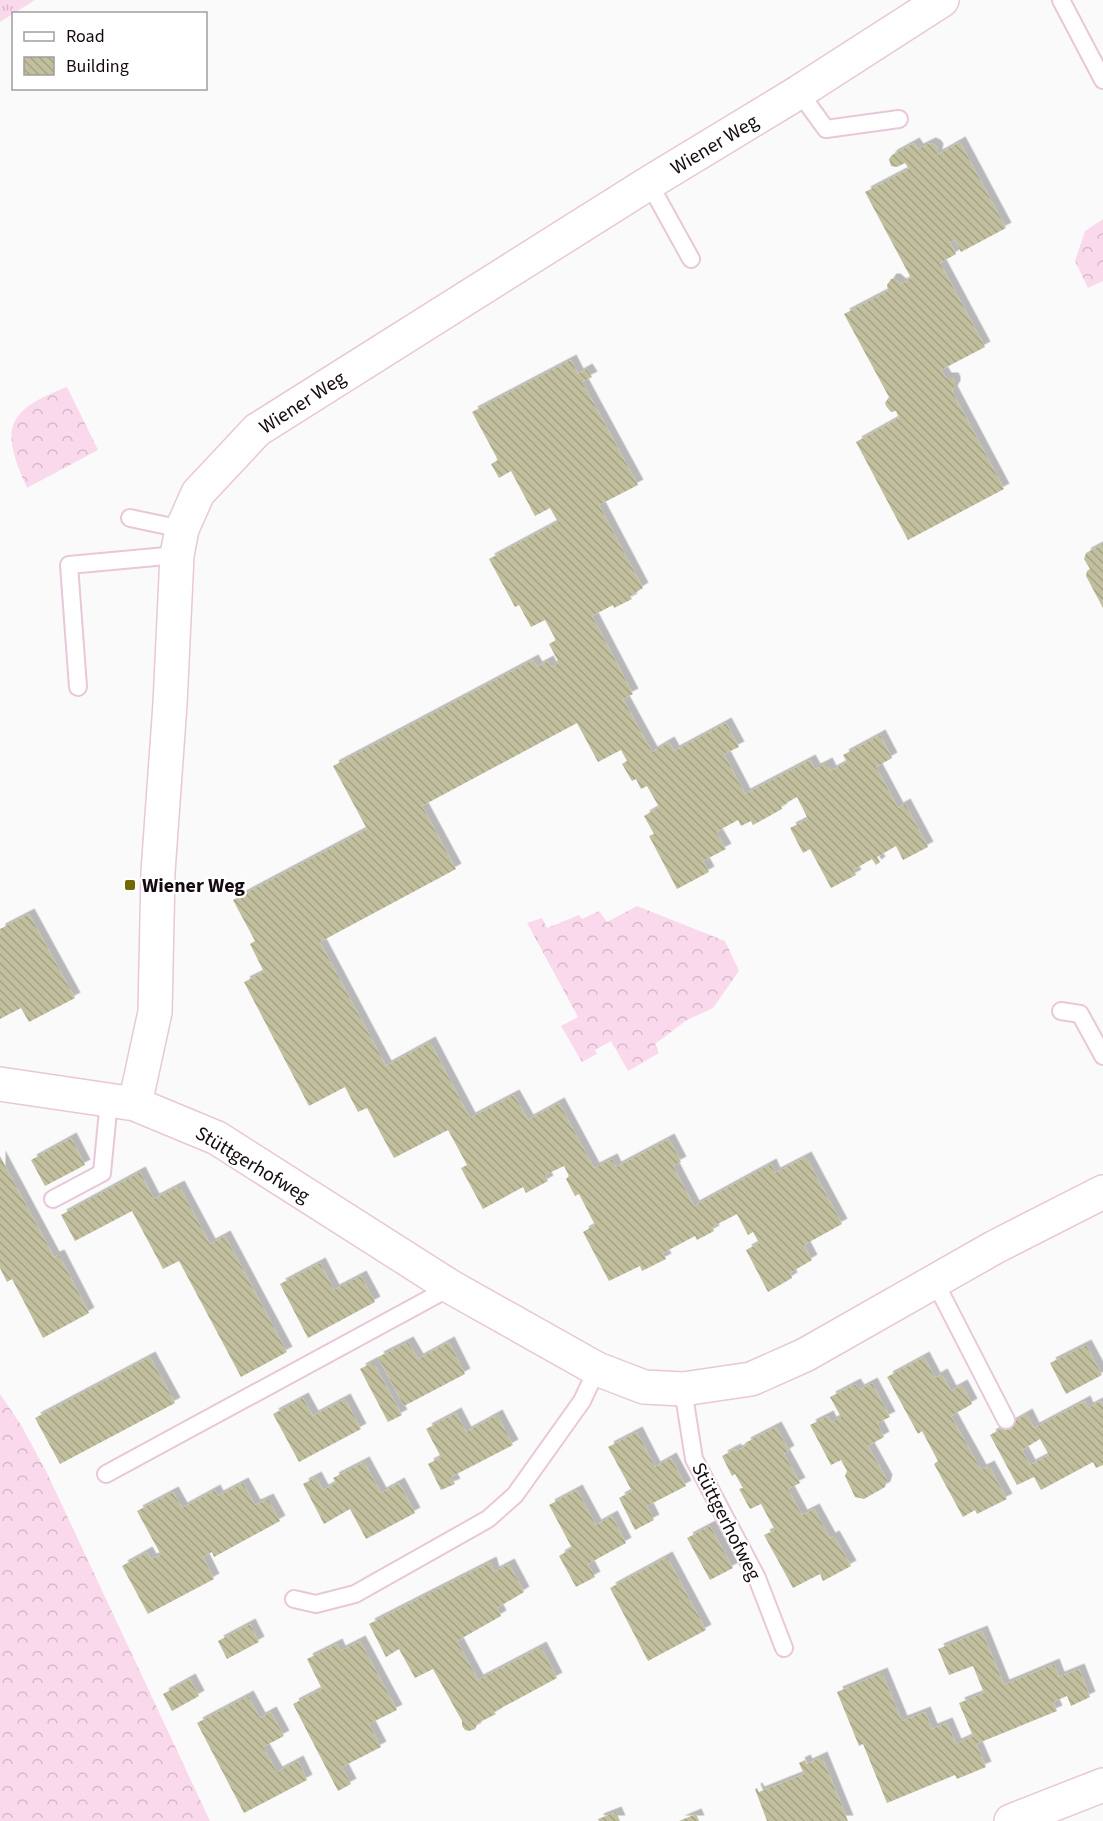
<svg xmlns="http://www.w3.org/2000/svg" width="1103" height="1821" font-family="'Source Sans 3',sans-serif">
	<defs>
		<pattern id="grass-tufts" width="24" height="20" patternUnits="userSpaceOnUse" patternTransform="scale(1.5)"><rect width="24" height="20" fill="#fbd9ec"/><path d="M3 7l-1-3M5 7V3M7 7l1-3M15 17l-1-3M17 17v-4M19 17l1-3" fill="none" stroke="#d6b9c9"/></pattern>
		<pattern id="forest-crowns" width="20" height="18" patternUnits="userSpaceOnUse" patternTransform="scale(1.5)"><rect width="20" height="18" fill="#fbd9ec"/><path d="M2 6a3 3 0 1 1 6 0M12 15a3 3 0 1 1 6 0" fill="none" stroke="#d6b9c9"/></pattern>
		<pattern id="building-back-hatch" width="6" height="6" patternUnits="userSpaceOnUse" patternTransform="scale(1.5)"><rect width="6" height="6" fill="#c1bf9d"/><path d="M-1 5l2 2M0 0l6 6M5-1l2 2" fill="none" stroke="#a5a386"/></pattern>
		<filter id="shadow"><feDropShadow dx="5.5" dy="-5.5" stdDeviation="0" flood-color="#0004"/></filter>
	</defs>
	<rect width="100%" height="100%" fill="#fafafa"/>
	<path fill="url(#grass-tufts)" d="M 0,0 L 35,0 L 0,22 Z"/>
	<path fill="url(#forest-crowns)" d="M 1103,219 L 1103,281 L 1088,288 L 1075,261 L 1085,231 Z
		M 67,387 L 98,450 L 27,488 C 0,428 5,411 67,387 Z
		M 637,906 L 725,941 L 739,971 L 713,1008 L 687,1020 L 655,1044 L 659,1053 L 628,1071 L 611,1041 L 595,1050 L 597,1054 L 582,1062 L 561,1026 L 578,1017 L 527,923 L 542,918 L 547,928 L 579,915 L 582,919 L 599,911 L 607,922 Z
		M 0,1394 L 21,1425 L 47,1473 L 210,1821 L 0,1821 Z"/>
	<path fill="url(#building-back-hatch)" fill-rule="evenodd" filter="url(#shadow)" d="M 960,142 L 1006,228 L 961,252 L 955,240 L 950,242 L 956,254 L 940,263 L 985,347 L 941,370 L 946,378 L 953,378 L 955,382 L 955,386 L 952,391 L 1004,489 L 908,540 L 856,442 L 899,418 L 896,411 L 891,412 L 886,406 L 885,403 L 889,397 L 844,314 L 888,291 L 887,285 L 891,279 L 895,279 L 901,284 L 911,278 L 865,192 L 909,169 L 905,163 L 897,167 L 891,166 L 889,159 L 892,155 L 914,143 L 918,149 L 930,143 L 935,145 L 938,149 L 937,155 Z
		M 571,360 L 578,374 L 587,369 L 592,377 L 582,382 L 638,485 L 599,505 L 643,588 L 630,596 L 632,599 L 614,608 L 613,605 L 592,616 L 633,694 L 623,699 L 652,752 L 669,742 L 674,751 L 726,723 L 739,747 L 724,754 L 745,794 L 810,760 L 815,769 L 827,763 L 831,771 L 847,762 L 843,755 L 880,735 L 892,758 L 876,767 L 898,808 L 905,804 L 928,847 L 903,860 L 896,846 L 877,857 L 880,862 L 876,865 L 872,859 L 853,870 L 856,875 L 831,888 L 810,849 L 803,853 L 790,828 L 808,819 L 797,797 L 781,806 L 782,809 L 753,825 L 751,821 L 741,826 L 738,820 L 716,832 L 726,849 L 703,861 L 709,872 L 677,889 L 649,836 L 654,834 L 644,816 L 659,807 L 647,786 L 641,789 L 636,779 L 632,781 L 622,764 L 627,761 L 621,750 L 598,762 L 577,723 L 422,806 L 456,869 L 320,942 L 386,1066 L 430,1042 L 470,1118 L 514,1095 L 528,1120 L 559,1103 L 594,1168 L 612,1159 L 616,1167 L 669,1139 L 681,1162 L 673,1166 L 694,1206 L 771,1164 L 775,1173 L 806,1157 L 842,1224 L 804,1245 L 812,1260 L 790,1273 L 792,1278 L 768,1292 L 746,1250 L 759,1243 L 753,1232 L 748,1235 L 737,1214 L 712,1227 L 714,1231 L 697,1240 L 695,1236 L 663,1253 L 666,1259 L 642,1271 L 640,1266 L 609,1281 L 583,1232 L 595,1225 L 579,1194 L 575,1196 L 566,1179 L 569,1176 L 564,1166 L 545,1175 L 548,1181 L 526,1193 L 523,1187 L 483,1209 L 461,1168 L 467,1165 L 448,1130 L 394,1158 L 367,1108 L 358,1112 L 345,1087 L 309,1106 L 244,982 L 264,972 L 250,944 L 255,941 L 233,900 L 367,829 L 333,766 L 533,660 L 537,667 L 548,661 L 551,667 L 559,663 L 549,644 L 556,640 L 545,620 L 531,627 L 519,605 L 515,607 L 489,559 L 558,522 L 550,508 L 535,516 L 511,471 L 499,478 L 491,464 L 498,460 L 472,412 Z
		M 1103,544 L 1103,608 L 1086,576 L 1087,571 L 1090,569 L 1084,559 L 1086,553 Z
		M 29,914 L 75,998 L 29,1022 L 21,1008 L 0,1019 L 0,929 Z
		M 71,1138 L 85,1165 L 45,1186 L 31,1160 Z
		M 0,1156 L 54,1257 L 59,1255 L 89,1313 L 43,1338 L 12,1279 L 7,1282 L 0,1268 Z
		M 140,1172 L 154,1199 L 179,1186 L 210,1244 L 225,1236 L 287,1352 L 241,1377 L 179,1261 L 163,1269 L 132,1211 L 75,1241 L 61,1215 Z
		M 320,1263 L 334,1290 L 361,1276 L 375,1302 L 308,1338 L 280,1284 Z
		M 408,1342 L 418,1359 L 449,1342 L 465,1374 L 404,1406 L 378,1357 Z
		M 1086,1345 L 1102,1375 L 1066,1394 L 1050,1363 Z
		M 150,1357 L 175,1403 L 60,1464 L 35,1418 Z
		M 924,1357 L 935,1378 L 942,1374 L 951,1391 L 962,1385 L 972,1404 L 951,1416 L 981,1470 L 989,1466 L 1007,1499 L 977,1514 L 975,1510 L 963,1517 L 934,1464 L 938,1461 L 922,1431 L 918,1434 L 887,1377 Z
		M 373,1362 L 402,1415 L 388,1422 L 360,1369 Z
		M 872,1383 L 890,1417 L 877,1423 L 884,1437 L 868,1446 L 887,1480 L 885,1487 L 864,1499 L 855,1497 L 845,1476 L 847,1471 L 841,1460 L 831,1465 L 810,1425 L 828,1416 L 831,1422 L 841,1417 L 830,1397 L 855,1384 L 859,1390 Z
		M 303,1398 L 313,1416 L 345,1399 L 361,1429 L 299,1462 L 273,1414 Z
		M 1085,1401 L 1088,1408 L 1101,1401 L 1103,1406 L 1103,1465 L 1096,1468 L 1093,1462 L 1041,1490 L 1034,1477 L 1017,1485 L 990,1435 L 1027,1414 L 1034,1428 ZM 1040,1439 L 1049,1455 L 1030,1465 L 1022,1450 Z
		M 456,1413 L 466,1432 L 497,1415 L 513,1445 L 451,1477 L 455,1484 L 441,1490 L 428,1464 L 441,1457 L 426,1429 Z
		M 776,1427 L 789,1451 L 784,1454 L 800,1483 L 788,1489 L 802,1515 L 814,1509 L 830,1538 L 834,1536 L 851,1566 L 823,1581 L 820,1574 L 793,1588 L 764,1535 L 775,1530 L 761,1504 L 750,1509 L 739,1489 L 743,1488 L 735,1474 L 732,1476 L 722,1456 L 735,1449 L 737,1451 L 746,1446 L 745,1443 Z
		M 637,1432 L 655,1467 L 671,1458 L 686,1486 L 647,1506 L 654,1520 L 635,1530 L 619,1498 L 632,1491 L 608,1447 Z
		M 364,1462 L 381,1493 L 399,1483 L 415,1513 L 366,1539 L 350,1509 L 324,1524 L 303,1484 L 316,1477 L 323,1490 L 336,1483 L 333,1478 Z
		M 243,1483 L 255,1505 L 268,1499 L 280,1521 L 214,1557 L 212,1552 L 203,1557 L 214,1579 L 148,1614 L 122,1566 L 147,1552 L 151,1559 L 161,1555 L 137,1511 L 173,1492 L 182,1508 L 215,1490 L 218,1496 Z
		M 577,1490 L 596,1525 L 612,1516 L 626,1543 L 588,1564 L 595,1577 L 576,1587 L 559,1556 L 572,1548 L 549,1505 Z
		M 710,1526 L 733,1568 L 710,1580 L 687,1538 Z
		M 667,1557 L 706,1630 L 648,1661 L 610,1588 Z
		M 491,1562 L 494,1572 L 509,1564 L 524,1592 L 497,1608 L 501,1616 L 457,1641 L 478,1680 L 541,1647 L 557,1678 L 494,1712 L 496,1714 L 478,1723 L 475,1729 L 469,1731 L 465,1730 L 462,1726 L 462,1721 L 433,1669 L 415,1678 L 399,1649 L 386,1657 L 369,1624 Z
		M 250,1624 L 259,1642 L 227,1659 L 218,1641 Z
		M 982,1631 L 1004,1685 L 1054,1664 L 1059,1677 L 1079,1669 L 1090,1697 L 1071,1706 L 1067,1696 L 1053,1702 L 1057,1711 L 976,1744 L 986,1767 L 957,1779 L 955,1775 L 887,1803 L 863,1744 L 859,1746 L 837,1692 L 882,1673 L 902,1721 L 925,1712 L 932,1729 L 947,1723 L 956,1744 L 973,1736 L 959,1703 L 984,1693 L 973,1666 L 949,1675 L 938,1649 Z
		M 360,1641 L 397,1710 L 369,1724 L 381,1747 L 342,1767 L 351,1784 L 338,1791 L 293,1704 L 322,1689 L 307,1659 L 337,1644 L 340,1651 Z
		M 190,1679 L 199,1696 L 172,1711 L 163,1694 Z
		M 248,1696 L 260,1718 L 271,1712 L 284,1736 L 263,1747 L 277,1772 L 298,1761 L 307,1780 L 244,1813 L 197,1723 Z
		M 822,1757 L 848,1821 L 767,1821 L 755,1789 L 757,1788 L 759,1792 L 804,1774 L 799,1763 L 805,1760 L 807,1764 Z
		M 616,1812 L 620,1821 L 599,1821 L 598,1819 Z
		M 696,1814 L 699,1821 L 679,1821 Z"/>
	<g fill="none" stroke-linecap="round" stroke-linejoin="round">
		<g stroke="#e9c7da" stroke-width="20">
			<path id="service" d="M 1061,0 L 1103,80
				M 799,92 L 826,129 L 899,119
				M 649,183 L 691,259
				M 130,518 L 182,529
				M 78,687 L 69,565 L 177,555
				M 1061,1011 L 1080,1014 L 1103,1056
				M 53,1199 L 102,1173 L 109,1100
				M 935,1282 L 1006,1420
				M 683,1389 L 694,1459 L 757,1578 L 784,1648
				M 106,1474 L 451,1287
				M 294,1599 L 316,1604 L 355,1594 L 488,1519 L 515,1495 L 582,1401 L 597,1369"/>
		</g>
		<g stroke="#e9c7da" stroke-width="36">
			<path id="minor" d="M 0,1084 L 135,1104 L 217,1138 L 451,1287 L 597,1369 L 644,1387 L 683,1389 L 751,1379 L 805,1355 L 995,1247 L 1103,1192
				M 135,1104 L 155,1012 L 158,872 L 170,704 L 177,555 L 182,529 L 198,493 L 257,430 L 649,183 L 799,92 L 942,0
				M 1011,1821 L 1103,1785"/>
		</g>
		<use href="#service" stroke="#fff" stroke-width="16"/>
		<use href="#minor" stroke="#fff" stroke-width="33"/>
	</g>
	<rect fill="#716a02" stroke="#fff" stroke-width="2" x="124" y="879" width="12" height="12" rx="3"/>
	<g text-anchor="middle" stroke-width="4.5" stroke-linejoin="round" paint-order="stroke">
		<g font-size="20" fill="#150a11" stroke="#fff">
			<text transform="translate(714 144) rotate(-31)" y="7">Wiener Weg</text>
			<text transform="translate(302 402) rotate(-33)" y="7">Wiener Weg</text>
			<text transform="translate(253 1164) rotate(31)" y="7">Stüttgerhofweg</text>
			<text transform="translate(727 1521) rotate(63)" y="7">Stüttgerhofweg</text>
		</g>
		<g font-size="20" font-weight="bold" fill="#150a11" stroke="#fff" text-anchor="start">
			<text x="142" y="892">Wiener Weg</text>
		</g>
	</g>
	<rect x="12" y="12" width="195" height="78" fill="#ffffff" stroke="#a19da0" stroke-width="1.5"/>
	<rect x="24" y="32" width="30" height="9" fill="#ffffff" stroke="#a19da0" stroke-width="1.5"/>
	<text x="66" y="42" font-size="18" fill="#150a11">Road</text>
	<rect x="24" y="57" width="30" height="18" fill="url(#building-back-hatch)" stroke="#a19da0" stroke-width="1.5"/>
	<text x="66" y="72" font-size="18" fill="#150a11">Building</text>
</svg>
